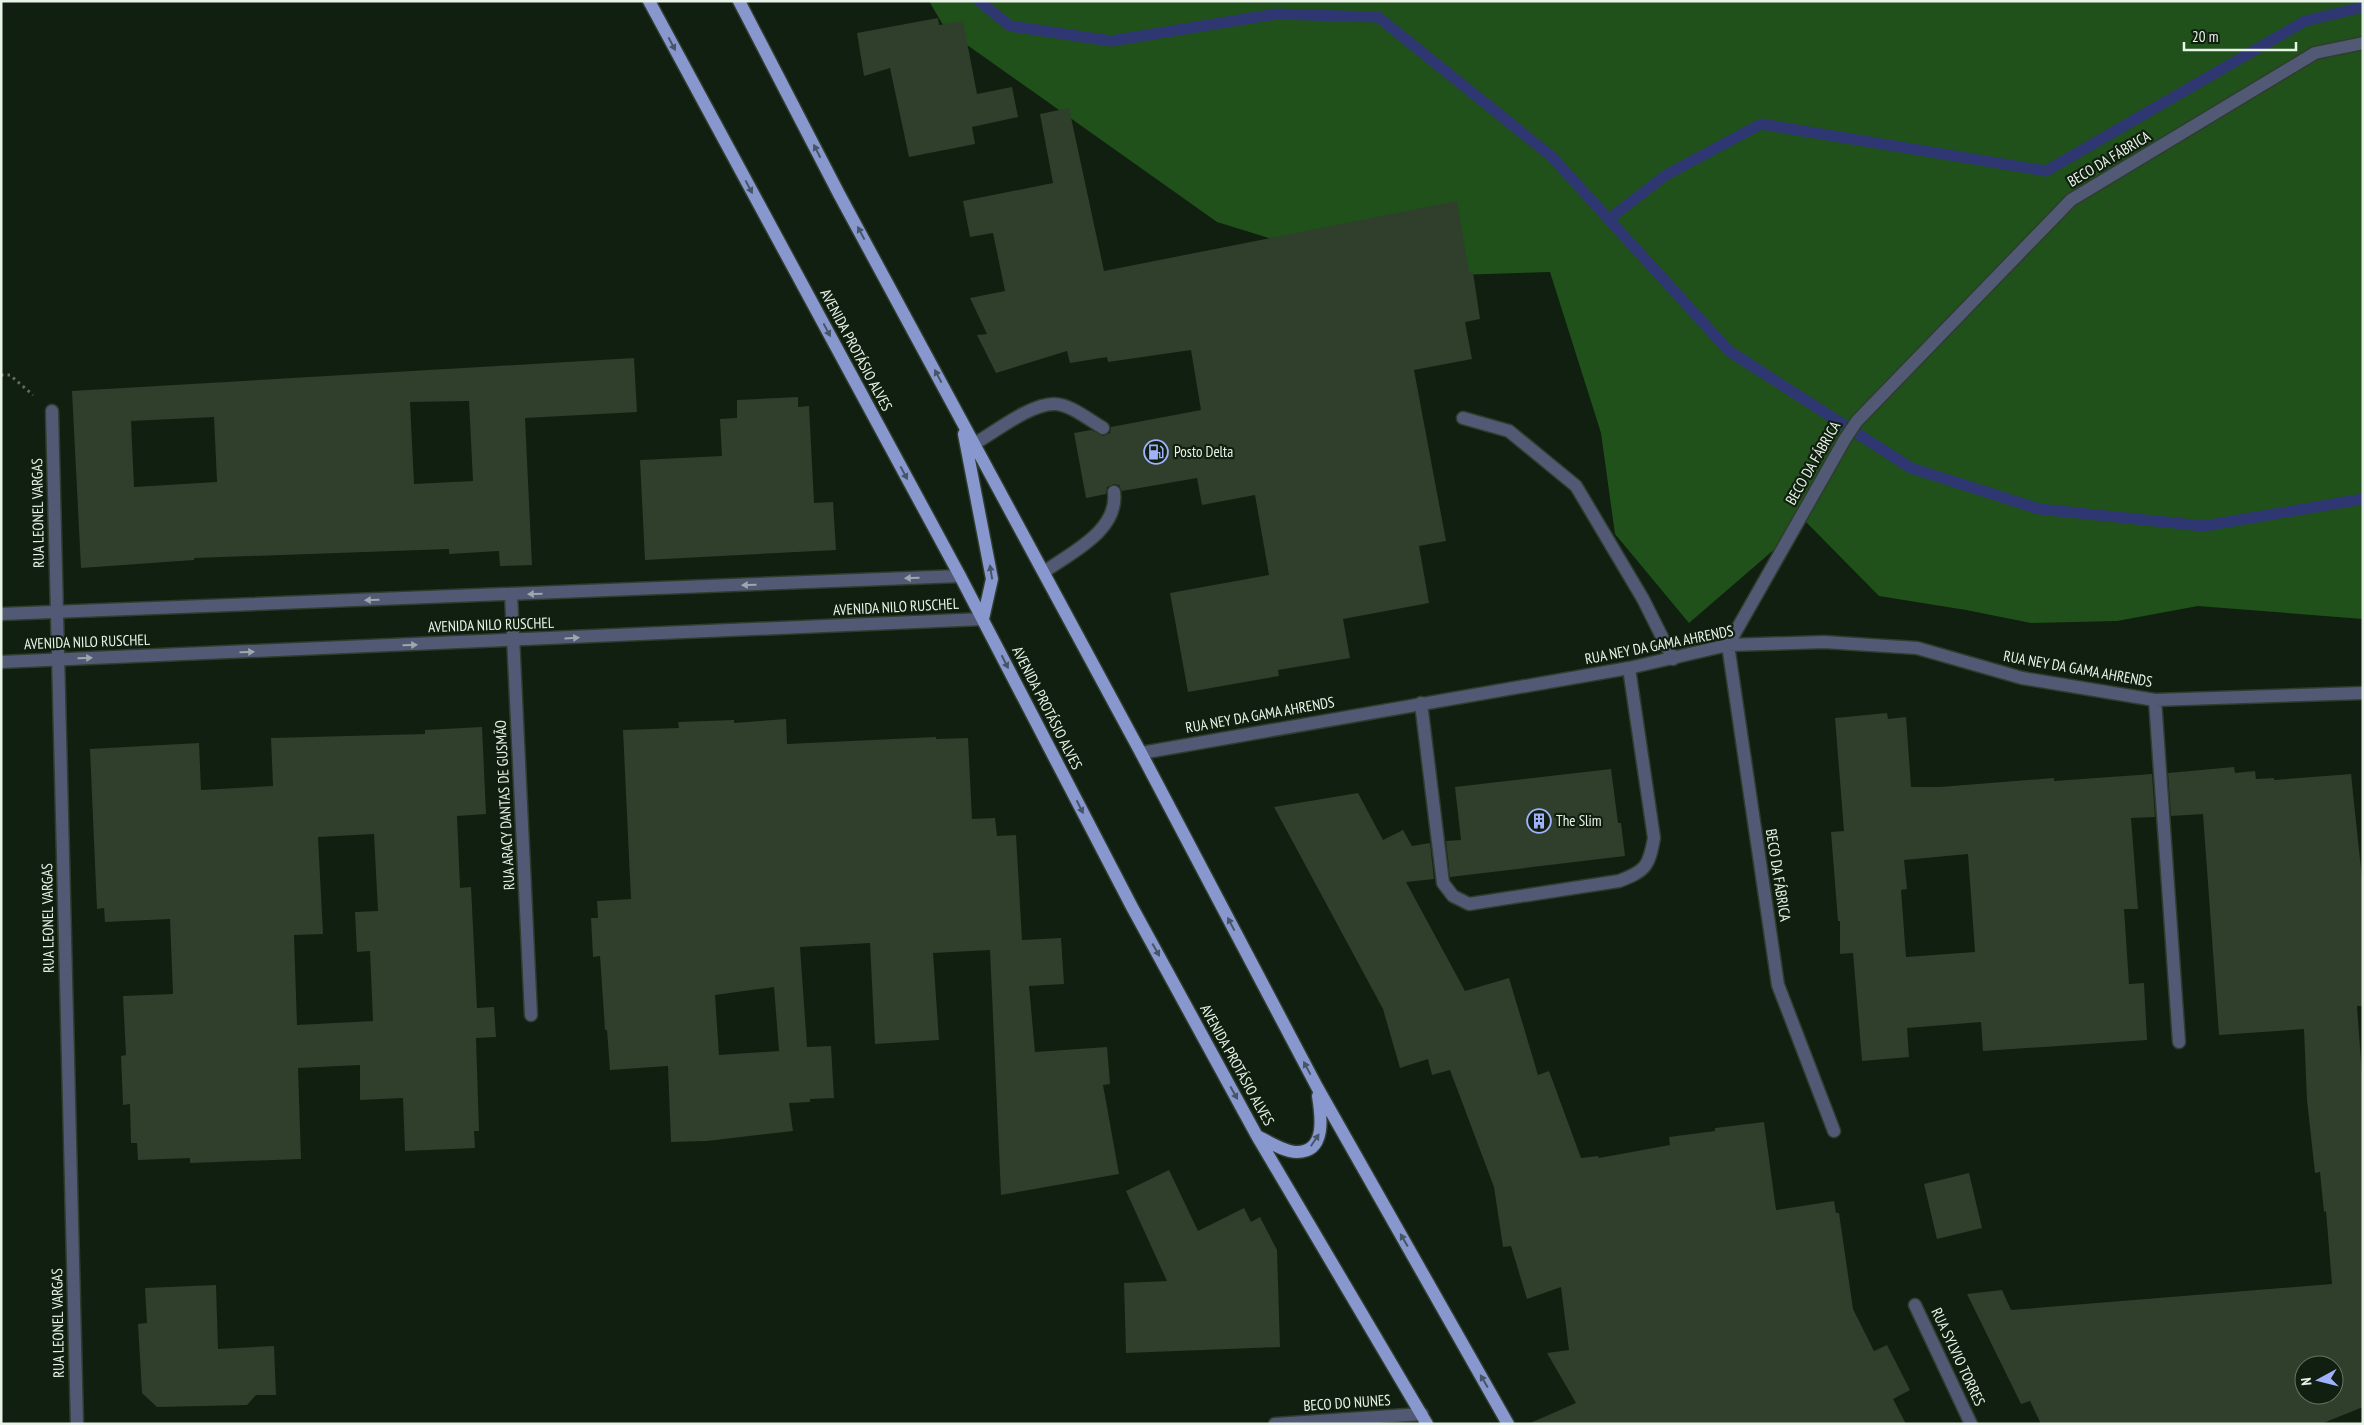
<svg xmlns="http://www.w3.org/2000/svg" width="2364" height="1425" font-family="'PT Sans Narrow',sans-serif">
	<rect width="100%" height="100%" fill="#101f0f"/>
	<path fill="#20511b" d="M 929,1 L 2363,1 L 2363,619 L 2198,606 L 2117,621 L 2031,623 L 1966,610 L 1879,596 L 1806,522 L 1689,623 L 1615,534 L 1601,433 L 1550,272 L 1396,277 L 1217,222 L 946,30 Z"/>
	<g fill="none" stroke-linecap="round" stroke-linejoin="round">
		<path stroke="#2e3772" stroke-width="11" d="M 979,1 L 1010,26 L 1111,41 L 1276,14 L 1378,17 L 1551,156 L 1729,351 L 1911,468 L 2039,509 L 2204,526 L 2363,499
			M 1609,219 L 1666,175 L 1761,124 L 2046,171 L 2305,21 L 2363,7"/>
	</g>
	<path fill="#2f3f2c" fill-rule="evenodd" d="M 938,18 L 939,25 L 963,21 L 977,94 L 1012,87 L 1018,117 L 972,127 L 975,144 L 909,157 L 890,68 L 864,76 L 857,33 Z
		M 1069,108 L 1104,271 L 1457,201 L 1469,272 L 1473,272 L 1480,319 L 1465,322 L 1472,359 L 1414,370 L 1446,541 L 1419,546 L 1429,603 L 1343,619 L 1350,658 L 1278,670 L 1279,676 L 1188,692 L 1170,593 L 1269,575 L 1255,495 L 1202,505 L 1197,478 L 1122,491 L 1119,485 L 1114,484 L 1107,487 L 1106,494 L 1086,498 L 1074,433 L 1091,430 L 1103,436 L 1110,433 L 1111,427 L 1201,410 L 1191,350 L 1108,362 L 1107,357 L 1070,363 L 1067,351 L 996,373 L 977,335 L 987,334 L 970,298 L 1005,291 L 993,233 L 970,237 L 963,201 L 1053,183 L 1040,114 Z
		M 634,358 L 637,412 L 525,418 L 532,565 L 500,566 L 499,551 L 449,554 L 449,549 L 194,558 L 194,560 L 81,568 L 72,391 ZM 469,401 L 473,481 L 414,484 L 410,402 ZM 214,417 L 217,482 L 134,487 L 131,421 Z
		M 798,397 L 798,407 L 809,406 L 814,503 L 833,502 L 836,550 L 645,560 L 640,460 L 722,456 L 720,419 L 737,418 L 737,400 Z
		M 1887,713 L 1888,719 L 1906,717 L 1911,787 L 1940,787 L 2054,778 L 2054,781 L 2152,774 L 2155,817 L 2131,818 L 2138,909 L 2124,909 L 2129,984 L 2144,983 L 2147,1040 L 1983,1051 L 1981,1022 L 1907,1028 L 1909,1057 L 1862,1061 L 1853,953 L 1840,954 L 1840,921 L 1838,921 L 1831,832 L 1844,831 L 1835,718 ZM 1968,854 L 1975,952 L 1906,957 L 1901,890 L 1907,889 L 1904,860 Z
		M 786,719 L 787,744 L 936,737 L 936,739 L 968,738 L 972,819 L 995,818 L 997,836 L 1016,835 L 1022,940 L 1061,938 L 1064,984 L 1029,986 L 1035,1052 L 1107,1047 L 1110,1084 L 1103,1085 L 1119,1174 L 1001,1195 L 990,950 L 933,953 L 939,1040 L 875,1044 L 870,943 L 800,947 L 807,1047 L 831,1046 L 834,1098 L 810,1099 L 810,1102 L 789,1103 L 793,1131 L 707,1141 L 671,1142 L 668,1066 L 610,1070 L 607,1030 L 605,1030 L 600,956 L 593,957 L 591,918 L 598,918 L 597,901 L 631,899 L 623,730 L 679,728 L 678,722 L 734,720 L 734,723 ZM 774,987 L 779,1051 L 719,1055 L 715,995 Z
		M 482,727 L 486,814 L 457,816 L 460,888 L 471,887 L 477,1008 L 494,1007 L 496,1037 L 476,1038 L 479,1131 L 474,1131 L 475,1148 L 405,1151 L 403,1098 L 360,1100 L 360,1065 L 298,1068 L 301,1159 L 190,1163 L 190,1158 L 138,1160 L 137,1143 L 131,1143 L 130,1104 L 123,1105 L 121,1056 L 126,1055 L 123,996 L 173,994 L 170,919 L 105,922 L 104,908 L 97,909 L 90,749 L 199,743 L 201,790 L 273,786 L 271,738 L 425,734 L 425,730 ZM 374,834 L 378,911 L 355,912 L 357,952 L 370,951 L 373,1021 L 297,1025 L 294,935 L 323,934 L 318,837 Z
		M 2234,767 L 2235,773 L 2255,771 L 2256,779 L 2274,778 L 2274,780 L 2351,774 L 2363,888 L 2363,1006 L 2357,1006 L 2363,1090 L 2363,1407 L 2321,1424 L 2041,1424 L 2030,1401 L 2021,1404 L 1967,1294 L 2002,1290 L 2011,1310 L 2332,1284 L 2326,1211 L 2324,1212 L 2320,1172 L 2315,1173 L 2307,1100 L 2304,1029 L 2219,1035 L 2203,814 L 2171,816 L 2168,773 ZM 2304,1365 L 2334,1365 L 2334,1395 L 2304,1395 Z
		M 1611,769 L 1618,823 L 1621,823 L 1625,856 L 1450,877 L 1446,841 L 1461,840 L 1455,787 Z
		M 1358,793 L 1383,840 L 1403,830 L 1412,846 L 1430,843 L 1434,879 L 1406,882 L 1465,991 L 1509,978 L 1538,1075 L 1549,1071 L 1581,1158 L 1598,1156 L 1599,1158 L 1670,1145 L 1669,1137 L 1715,1131 L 1715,1128 L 1764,1122 L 1776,1210 L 1834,1201 L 1836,1213 L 1839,1213 L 1853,1309 L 1874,1351 L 1887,1345 L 1910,1390 L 1893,1399 L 1906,1424 L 1528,1424 L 1576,1403 L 1547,1353 L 1569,1350 L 1561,1287 L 1527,1299 L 1511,1246 L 1503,1247 L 1494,1187 L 1450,1070 L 1432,1075 L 1428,1059 L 1400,1068 L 1383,1009 L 1274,807 Z
		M 1169,1170 L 1198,1231 L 1244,1208 L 1251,1222 L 1260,1217 L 1277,1250 L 1280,1347 L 1126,1353 L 1124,1283 L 1167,1281 L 1126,1191 Z
		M 1969,1173 L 1982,1228 L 1937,1239 L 1924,1184 Z
		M 216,1285 L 218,1349 L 274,1346 L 276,1395 L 256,1395 L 247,1405 L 157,1407 L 142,1393 L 138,1324 L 147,1323 L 145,1288 Z"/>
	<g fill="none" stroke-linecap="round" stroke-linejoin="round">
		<g stroke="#2e3d2d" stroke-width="15">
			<path id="service" d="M 1463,418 L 1509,431 L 1576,486 L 1643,599 L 1673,659
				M 974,444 C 995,432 1030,404 1054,404 C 1070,404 1089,420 1103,428
				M 1044,572 C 1070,553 1119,531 1114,492
				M 1421,703 L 1443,883 L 1453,896 L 1469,904 L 1619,881 C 1646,871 1649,866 1654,838 L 1629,668"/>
		</g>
		<g stroke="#2e3d2d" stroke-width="15">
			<path id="minor" d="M 52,411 L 77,1424
				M 511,594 L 531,1015
				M 2155,700 L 2179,1042
				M 1141,753 L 1629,668 L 1728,645 L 1824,642 L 1917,648 L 2022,678 L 2155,700 L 2363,693
				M 1834,1131 L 1778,985 L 1728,645 L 1845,439 L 1857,421 L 2071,200 L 2315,53 L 2363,43
				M 1915,1305 L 1971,1424
				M 1275,1424 L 1422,1414"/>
		</g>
		<g stroke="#2e3d2d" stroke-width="15">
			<path id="tertiary" d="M 1,614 L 960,576
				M 1,662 L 983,619"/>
		</g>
		<g stroke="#2e3d2d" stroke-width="15">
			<path id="primary" d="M 649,1 L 960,576 L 1132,907 L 1257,1136 L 1427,1424
				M 739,1 L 839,194 L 1141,753 L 1317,1087 L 1508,1424
				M 964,434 L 992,579 L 983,619
				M 1257,1136 C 1268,1141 1284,1152 1297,1152 C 1327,1152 1321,1115 1318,1096"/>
		</g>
		<path stroke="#606d5f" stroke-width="3" stroke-dasharray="2.5 4" stroke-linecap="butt" d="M 1,375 L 10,375 L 33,395"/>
		<use href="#service" stroke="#525974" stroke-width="12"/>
		<use href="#minor" stroke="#525974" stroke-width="12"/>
		<use href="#tertiary" stroke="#525974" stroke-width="12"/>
		<use href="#primary" stroke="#8997cf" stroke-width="12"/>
	</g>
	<defs><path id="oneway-solid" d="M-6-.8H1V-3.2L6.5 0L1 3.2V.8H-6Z" transform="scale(1.25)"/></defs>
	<g fill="#465565">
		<use href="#oneway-solid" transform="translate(672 44) rotate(62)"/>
		<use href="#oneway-solid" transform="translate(817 151) rotate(-117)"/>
		<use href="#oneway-solid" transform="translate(749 187) rotate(62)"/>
		<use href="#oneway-solid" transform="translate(861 233) rotate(-118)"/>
		<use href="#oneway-solid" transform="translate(827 330) rotate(62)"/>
		<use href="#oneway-solid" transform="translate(938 376) rotate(-118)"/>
		<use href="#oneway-solid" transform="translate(904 473) rotate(62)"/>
		<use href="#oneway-solid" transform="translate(991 572) rotate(-99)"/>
		<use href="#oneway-solid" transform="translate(1005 662) rotate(63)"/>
		<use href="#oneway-solid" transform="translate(1080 807) rotate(63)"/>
		<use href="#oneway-solid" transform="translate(1231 924) rotate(-118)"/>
		<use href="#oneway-solid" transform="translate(1156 950) rotate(61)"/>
		<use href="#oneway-solid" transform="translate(1307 1068) rotate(-118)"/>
		<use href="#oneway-solid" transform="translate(1234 1093) rotate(61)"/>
		<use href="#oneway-solid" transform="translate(1315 1140) rotate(-56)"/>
		<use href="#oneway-solid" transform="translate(1404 1240) rotate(-120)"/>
		<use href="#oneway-solid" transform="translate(1484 1381) rotate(-120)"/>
	</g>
	<g fill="#9ea6ae">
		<use href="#oneway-solid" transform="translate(912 578) rotate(178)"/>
		<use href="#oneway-solid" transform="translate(749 585) rotate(178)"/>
		<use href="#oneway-solid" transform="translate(535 594) rotate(178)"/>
		<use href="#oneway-solid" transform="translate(372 600) rotate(178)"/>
		<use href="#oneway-solid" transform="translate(572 638) rotate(-3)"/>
		<use href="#oneway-solid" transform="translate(410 645) rotate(-2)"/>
		<use href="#oneway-solid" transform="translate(247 652) rotate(-2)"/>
		<use href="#oneway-solid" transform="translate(85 658) rotate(-2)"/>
	</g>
	<defs>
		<g id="fuel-ring" transform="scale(1.25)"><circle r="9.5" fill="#101f0f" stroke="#a1b2fd" stroke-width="1.5"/><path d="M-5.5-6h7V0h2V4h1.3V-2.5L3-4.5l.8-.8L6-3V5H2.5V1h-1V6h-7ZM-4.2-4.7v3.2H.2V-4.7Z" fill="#a1b2fd"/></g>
		<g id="building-ring" transform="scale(1.25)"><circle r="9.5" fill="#101f0f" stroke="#a1b2fd" stroke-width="1.5"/><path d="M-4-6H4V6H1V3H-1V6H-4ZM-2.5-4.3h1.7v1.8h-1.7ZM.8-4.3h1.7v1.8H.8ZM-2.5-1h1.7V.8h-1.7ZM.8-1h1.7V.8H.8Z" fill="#a1b2fd"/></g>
	</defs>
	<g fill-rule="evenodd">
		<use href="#fuel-ring" x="1156" y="452"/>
		<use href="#building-ring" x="1539" y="821"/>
	</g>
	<g text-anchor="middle" stroke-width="4.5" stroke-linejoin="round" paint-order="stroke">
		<g font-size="15" fill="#e9f3e8" stroke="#101f0f">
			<text transform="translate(2109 159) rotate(-31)" y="5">BECO DA FÁBRICA</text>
			<text transform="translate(856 350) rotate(62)" y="5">AVENIDA PROTÁSIO ALVES</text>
			<text transform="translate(1813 463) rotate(-60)" y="5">BECO DA FÁBRICA</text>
			<text transform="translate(38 513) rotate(-91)" y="5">RUA LEONEL VARGAS</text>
			<text transform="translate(896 607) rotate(-3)" y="5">AVENIDA NILO RUSCHEL</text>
			<text transform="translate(491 625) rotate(-2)" y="5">AVENIDA NILO RUSCHEL</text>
			<text transform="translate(87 642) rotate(-2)" y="5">AVENIDA NILO RUSCHEL</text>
			<text transform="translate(1659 645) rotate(-11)" y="5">RUA NEY DA GAMA AHRENDS</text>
			<text transform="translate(2078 669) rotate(10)" y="5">RUA NEY DA GAMA AHRENDS</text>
			<text transform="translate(1047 708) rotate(63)" y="5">AVENIDA PROTÁSIO ALVES</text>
			<text transform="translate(1260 715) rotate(-10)" y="5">RUA NEY DA GAMA AHRENDS</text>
			<text transform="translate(505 805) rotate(-93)" y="5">RUA ARACY DANTAS DE GUSMÃO</text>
			<text transform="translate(1778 875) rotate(81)" y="5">BECO DA FÁBRICA</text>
			<text transform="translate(48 918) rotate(-91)" y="5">RUA LEONEL VARGAS</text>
			<text transform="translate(1237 1065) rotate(61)" y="5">AVENIDA PROTÁSIO ALVES</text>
			<text transform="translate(58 1323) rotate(-91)" y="5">RUA LEONEL VARGAS</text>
			<text transform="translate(1958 1357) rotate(65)" y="5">RUA SYLVIO TORRES</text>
			<text transform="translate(1347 1403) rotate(-4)" y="5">BECO DO NUNES</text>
		</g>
		<g font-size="15" fill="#e9f3e8" stroke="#101f0f" text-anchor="start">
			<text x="1174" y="457">Posto Delta</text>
			<text x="1556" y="826">The Slim</text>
		</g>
	</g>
	<rect width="2364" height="1425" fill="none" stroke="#e9f3e8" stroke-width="5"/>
	<g transform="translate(2319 1380) rotate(263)"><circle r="24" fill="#101f0f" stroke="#677466"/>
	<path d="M0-4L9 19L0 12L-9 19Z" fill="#a1b2fd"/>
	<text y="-8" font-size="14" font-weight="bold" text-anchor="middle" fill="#e9f3e8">N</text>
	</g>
	<path d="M2184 42v8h112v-8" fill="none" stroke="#e9f3e8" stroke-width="2.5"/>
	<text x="2192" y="42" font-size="15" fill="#e9f3e8" stroke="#101f0f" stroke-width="4" paint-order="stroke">20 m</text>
</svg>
